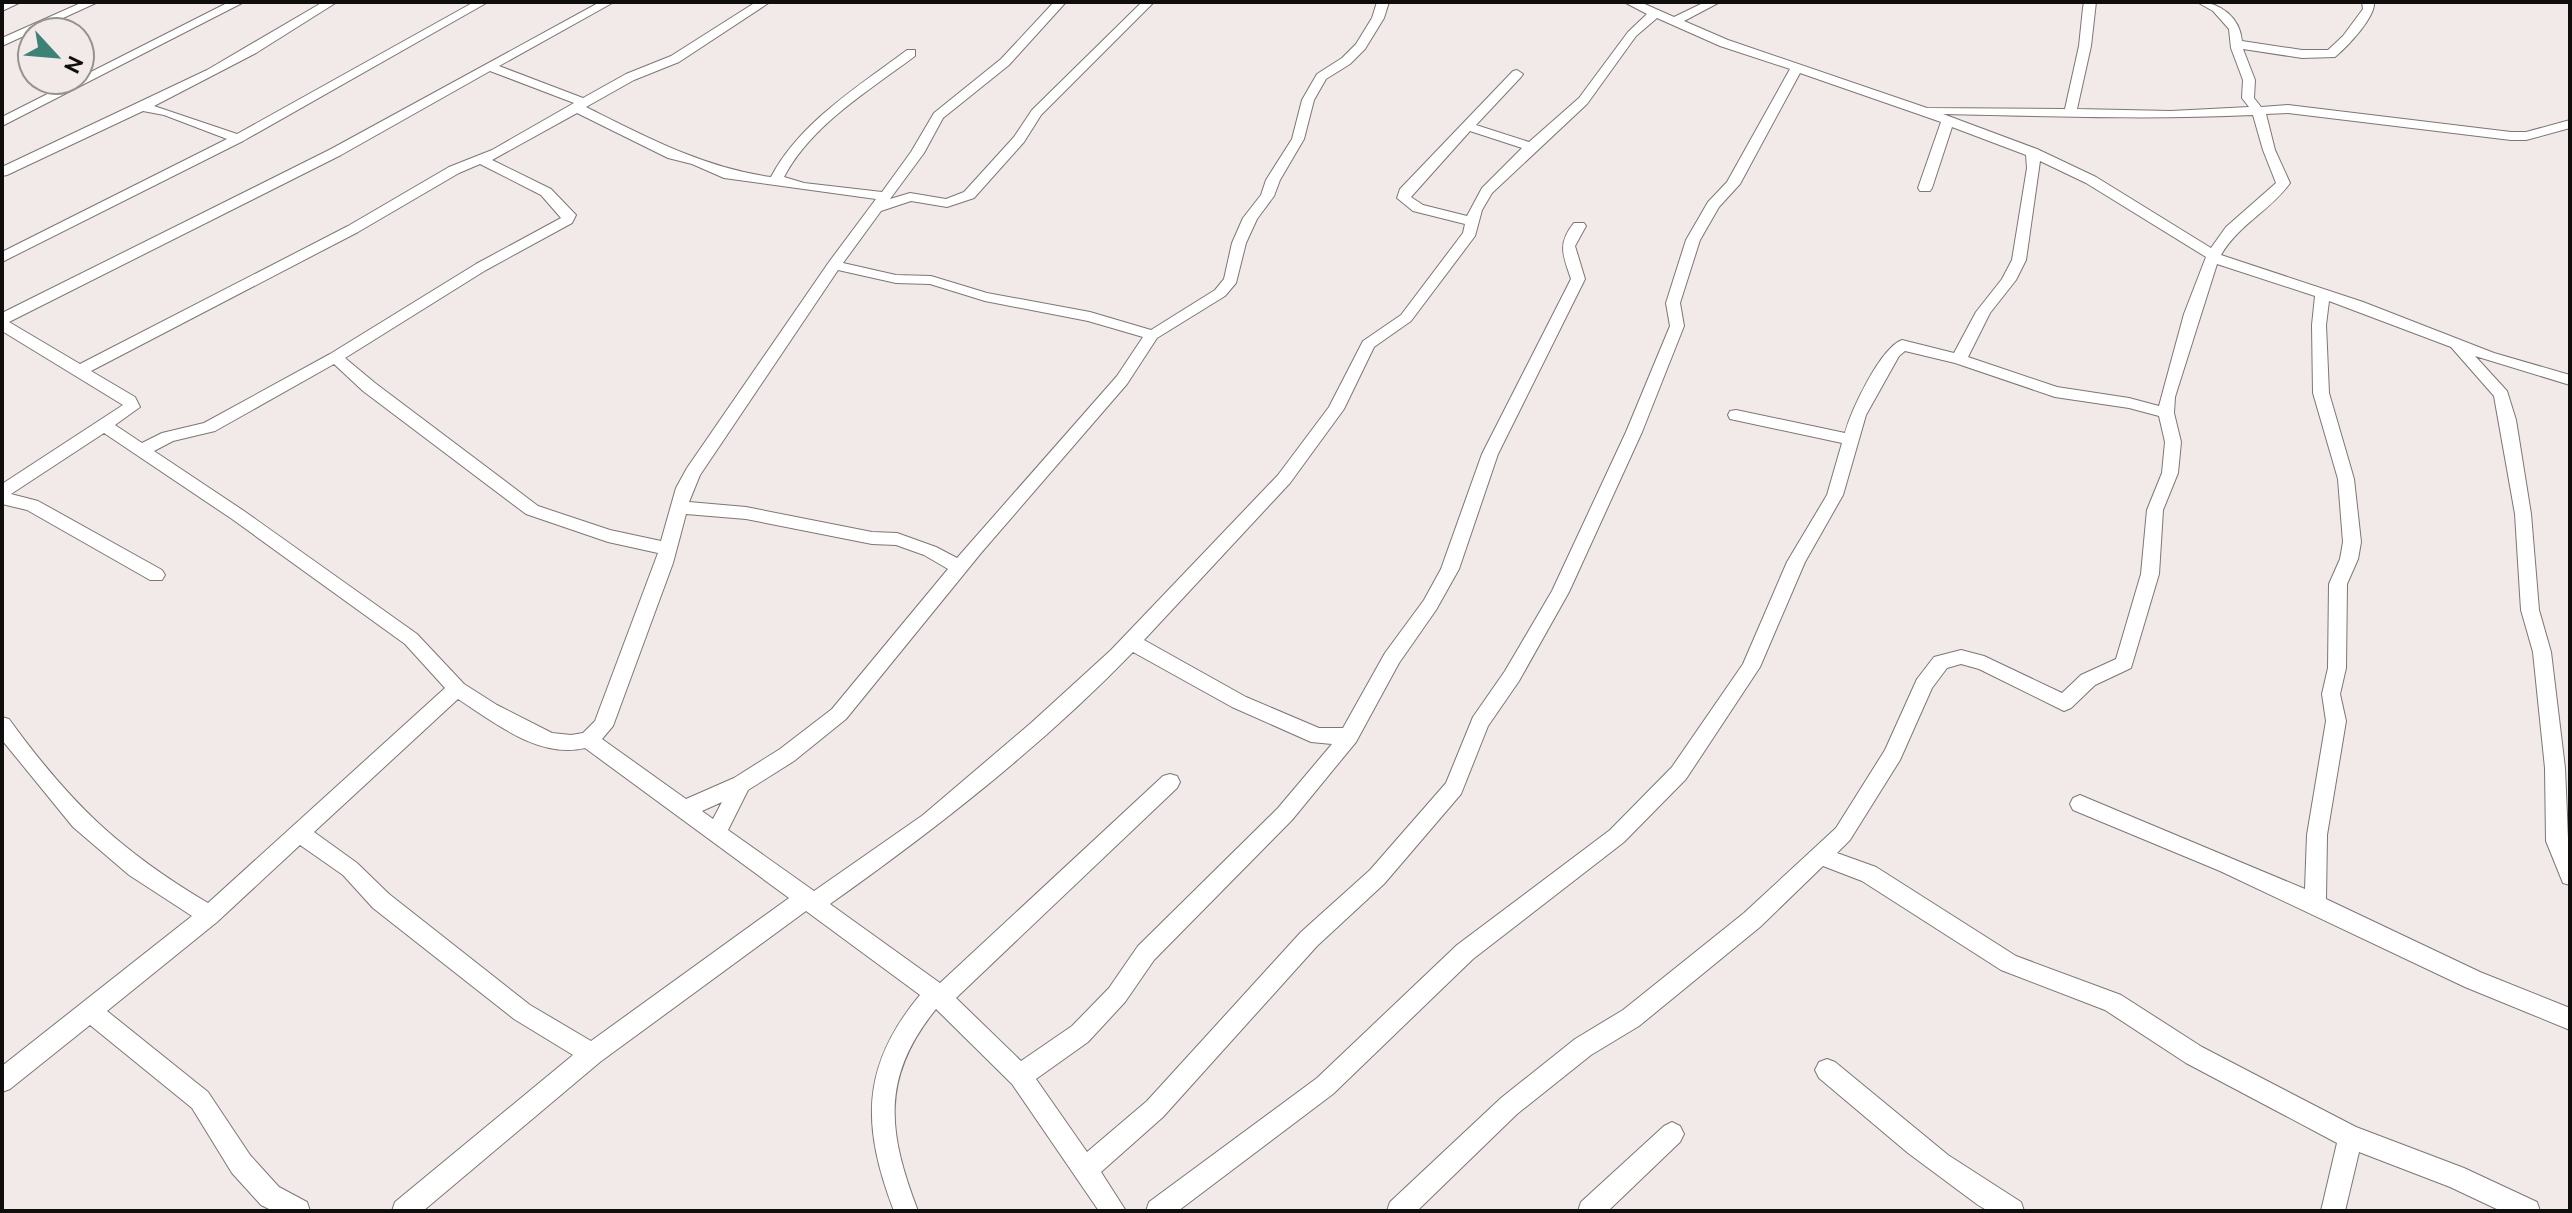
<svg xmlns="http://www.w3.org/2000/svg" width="2572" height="1213" font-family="Ubuntu,sans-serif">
	<rect width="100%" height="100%" fill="#f1eae8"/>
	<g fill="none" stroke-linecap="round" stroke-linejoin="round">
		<g stroke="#7d7674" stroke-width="2">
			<path id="minor" d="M 6,2 L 21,2 L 2,11 L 2,4 Z
				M 83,2 L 98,2 L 2,46 L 2,38 Z
				M 229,2 L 244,2 L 2,126 L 2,117 Z
				M 323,2 L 337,2 L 256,53 L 154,106 L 237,134 L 474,2 L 488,2 L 243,141 L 2,262 L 2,252 L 227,139 L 164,115 L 143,111 L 7,175 L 2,176 L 2,167 L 207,70 Z
				M 600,2 L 614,2 L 499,66 L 583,98 L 626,74 L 671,56 L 756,2 L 770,2 L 679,62 L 634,80 L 586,107 C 646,137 704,168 771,177 C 800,122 859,86 907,50 L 915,50 L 915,56 C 870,90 811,125 784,177 L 804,183 L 882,192 L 911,152 L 934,113 L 1001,59 L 1054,2 L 1066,2 L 1009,65 L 943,118 L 924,153 L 890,199 L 910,193 L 946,199 L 964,192 L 1014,137 L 1032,110 L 1142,2 L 1154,2 L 1041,115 L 1024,142 L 974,198 L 947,207 L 911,201 L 881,211 L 843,263 L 896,275 L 931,276 L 987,293 L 1090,312 L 1151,330 L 1215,290 L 1224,279 L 1232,243 L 1243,218 L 1261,195 L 1266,180 L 1292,139 L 1302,100 L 1317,74 L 1342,58 L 1356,44 L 1372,18 L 1377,2 L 1389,2 L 1384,18 L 1365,49 L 1350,64 L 1326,79 L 1314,100 L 1304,139 L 1280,180 L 1274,196 L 1257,219 L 1246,243 L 1236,283 L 1225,296 L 1157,338 L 1127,384 L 981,553 L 846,719 L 794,761 L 748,790 L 728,830 L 814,891 L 923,815 L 1031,723 L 1111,650 L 1278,475 L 1329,407 L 1363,341 L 1401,315 L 1463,233 L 1465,224 L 1413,211 L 1397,198 L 1400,189 L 1513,71 L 1517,70 L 1523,74 L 1521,77 L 1476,125 L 1529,142 L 1579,98 L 1628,32 L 1647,14 L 1624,2 L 1640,2 L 1674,17 L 1705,2 L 1720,2 L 1684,21 L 1728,40 L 1927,108 L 2065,109 L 2079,46 L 2083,8 L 2084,2 L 2096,2 L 2091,46 L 2077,109 L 2171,111 L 2249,107 L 2242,98 L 2243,80 L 2231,48 L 2229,29 L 2213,11 L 2197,2 C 2221,2 2240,18 2242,41 L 2302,50 L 2328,50 L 2343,36 L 2363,9 L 2362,2 L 2374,2 C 2376,17 2347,47 2335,57 L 2302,58 L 2243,49 L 2255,80 L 2254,98 L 2261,107 L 2288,105 L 2511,132 L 2526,132 L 2570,120 L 2570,128 L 2526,140 L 2511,140 L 2288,113 L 2266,114 L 2275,150 L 2290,183 C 2270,211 2239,224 2221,255 L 2363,302 L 2494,353 L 2570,375 L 2570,385 L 2475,356 L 2507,391 L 2516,420 L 2531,514 L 2539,610 L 2551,652 L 2565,768 L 2570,885 L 2563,883 L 2546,841 L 2545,768 L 2533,652 L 2521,610 L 2515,514 L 2494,396 L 2451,347 L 2329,301 L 2326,325 L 2329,393 L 2354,479 L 2361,542 L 2358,559 L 2347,584 L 2346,668 L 2340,694 L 2346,721 L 2327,835 L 2326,899 L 2480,972 L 2570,1008 L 2570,1030 L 2465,987 L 2220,871 L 2073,810 L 2070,804 L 2073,798 L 2080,795 L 2087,798 L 2305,889 L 2307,835 L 2326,721 L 2322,694 L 2328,668 L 2329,584 L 2340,559 L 2343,542 L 2338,479 L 2313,393 L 2312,325 L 2315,296 L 2217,264 L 2175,397 L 2174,413 L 2181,442 L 2178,473 L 2163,510 L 2159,574 L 2131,668 L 2095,685 L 2071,708 L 2064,711 L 1979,669 L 1961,664 L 1947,668 L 1932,688 L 1900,760 L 1850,840 L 1837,853 L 1876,867 L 2016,956 L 2121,995 L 2202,1047 L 2356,1127 L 2464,1168 L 2537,1202 L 2540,1211 L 2501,1211 L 2450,1187 L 2359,1152 L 2345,1211 L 2321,1211 L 2337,1143 L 2186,1063 L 2105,1010 L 2001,970 L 1862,881 L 1823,866 L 1760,927 L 1639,1026 L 1591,1055 L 1517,1114 L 1417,1211 L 1387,1211 L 1390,1202 L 1501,1098 L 1575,1039 L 1623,1010 L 1744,913 L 1836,828 L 1885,750 L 1917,679 L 1934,657 L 1961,650 L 1984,656 L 2062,693 L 2081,675 L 2116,659 L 2141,574 L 2147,510 L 2162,473 L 2165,442 L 2159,416 L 2129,408 L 2055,397 L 1955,363 L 1905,351 L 1899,356 L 1866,415 L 1843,495 L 1805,562 L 1760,667 L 1686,779 L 1624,842 L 1473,959 L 1333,1094 L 1178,1211 L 1146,1211 L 1149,1202 L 1317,1078 L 1457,945 L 1610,830 L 1672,767 L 1743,664 L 1787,562 L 1827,495 L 1842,443 L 1730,419 L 1728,415 L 1730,411 L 1736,410 L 1845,433 C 1851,411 1880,348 1902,340 L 1954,353 L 1976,312 L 2002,279 L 2012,260 L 2027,168 L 2026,155 L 1952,127 L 1932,188 L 1930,191 L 1920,191 L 1918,188 L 1941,122 L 1800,73 L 1740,184 L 1719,207 L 1700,240 L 1680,303 L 1684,326 L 1642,432 L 1569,592 L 1519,681 L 1488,726 L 1461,794 L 1384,884 L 1317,946 L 1163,1117 L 1101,1172 L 1126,1211 L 1099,1211 L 1012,1084 L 936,1009 C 880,1078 888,1133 918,1211 L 894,1211 C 862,1127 860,1067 920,995 L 806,911 L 600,1062 L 423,1211 L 392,1211 L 395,1202 L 573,1055 L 514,1019 L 373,908 L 343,875 L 300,845 L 217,922 L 107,1011 L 208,1092 L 250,1155 L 279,1187 L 307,1202 L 310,1211 L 273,1211 L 261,1205 L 232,1173 L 192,1108 L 90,1025 L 10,1089 L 2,1092 L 2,1066 L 192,916 L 129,875 L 73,827 L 2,740 L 2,717 L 9,719 C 70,803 119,850 208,903 L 445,688 L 405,644 L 232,519 L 104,433 L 11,494 L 38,501 L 162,570 L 165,575 L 162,580 L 150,580 L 27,510 L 2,504 L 2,484 L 123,405 L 2,331 L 2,313 L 331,149 ZM 1657,18 L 1720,46 L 1790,69 L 1727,182 L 1708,202 L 1686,240 L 1666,303 L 1670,326 L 1626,432 L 1552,591 L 1505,671 L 1473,717 L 1446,783 L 1370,870 L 1301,932 L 1147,1101 L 1087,1152 L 1036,1079 L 1088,1042 L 1125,1002 L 1154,960 L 1292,820 L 1356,742 L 1399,663 L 1436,610 L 1459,569 L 1498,454 L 1585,279 L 1575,246 L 1586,226 L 1584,223 L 1574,223 C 1557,244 1563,255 1571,279 L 1482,454 L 1441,569 L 1424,600 L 1385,653 L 1343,728 L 1319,728 L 1246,697 L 1144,640 L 1290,483 L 1344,409 L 1374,347 L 1411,321 L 1475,236 L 1482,210 L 1492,193 L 1587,104 L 1636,36 ZM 490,71 L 574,103 L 492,150 L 449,167 L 348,226 L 80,364 L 9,322 L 341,155 ZM 577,113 L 668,158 L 692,164 L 724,178 L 876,199 L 829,262 L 687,468 L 676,488 L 661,541 L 610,530 L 538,506 L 375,383 L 345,358 L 486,270 L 572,223 L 576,215 L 551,189 L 492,160 ZM 1943,114 C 2047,116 2148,120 2253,115 L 2263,150 L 2276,183 L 2226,227 L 2211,248 L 2096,177 L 2037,149 ZM 1470,131 L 1522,148 L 1482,188 L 1467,216 L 1423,205 L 1411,197 ZM 2040,161 L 2086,183 L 2206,257 L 2184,314 L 2159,406 L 2129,398 L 2057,387 L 1968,357 L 1990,313 L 2016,280 L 2026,260 ZM 480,164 L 541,195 L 561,218 L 476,264 L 330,354 L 204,423 L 162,433 L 142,443 L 115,425 L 140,407 L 135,397 L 91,371 L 358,232 L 459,173 ZM 838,270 L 896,283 L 930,284 L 985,301 L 1088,321 L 1143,337 L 1117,376 L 957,558 L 936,547 L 897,533 L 872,532 L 746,507 L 689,502 L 700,475 ZM 334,364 L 363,391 L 526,514 L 608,542 L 658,553 L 595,721 L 583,733 L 571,735 L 552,733 L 497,705 L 464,684 L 417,634 L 244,511 L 154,451 L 173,441 L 215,431 ZM 686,514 L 746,519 L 872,544 L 896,545 L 924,555 L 948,569 L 832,709 L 780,749 L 734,778 L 686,799 L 602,739 L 613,726 L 673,563 ZM 1133,652 L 1232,707 L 1311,742 L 1332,744 L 1278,808 L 1138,946 L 1109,988 L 1072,1026 L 1021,1061 L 956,998 L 1177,788 L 1180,782 L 1177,776 L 1170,774 L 1163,776 L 940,983 L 830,904 C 937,828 1041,747 1133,652 ZM 458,699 C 495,723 539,759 585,748 L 789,898 L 591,1041 L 530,1005 L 389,894 L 357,863 L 314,832 ZM 722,802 L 713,819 L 702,811 Z
				M 1827,1059 L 1835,1062 L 1948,1155 L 2021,1202 L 2024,1211 L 1988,1211 L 1978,1205 L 1908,1153 L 1819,1078 L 1815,1070 L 1819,1062 Z
				M 1672,1122 L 1680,1126 L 1684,1134 L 1680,1142 L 1608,1211 L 1578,1211 L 1581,1202 L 1664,1126 Z"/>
		</g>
		<use href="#minor" fill="#fff" fill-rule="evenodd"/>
	</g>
	<rect width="2572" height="1213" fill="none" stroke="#100d0d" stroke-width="8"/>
	<g transform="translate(56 56) rotate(116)"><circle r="38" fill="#f1eae8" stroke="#979290" stroke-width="2"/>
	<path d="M0-6L14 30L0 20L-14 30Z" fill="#3d8276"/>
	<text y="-12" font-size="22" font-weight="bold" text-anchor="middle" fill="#100d0d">N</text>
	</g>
</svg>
